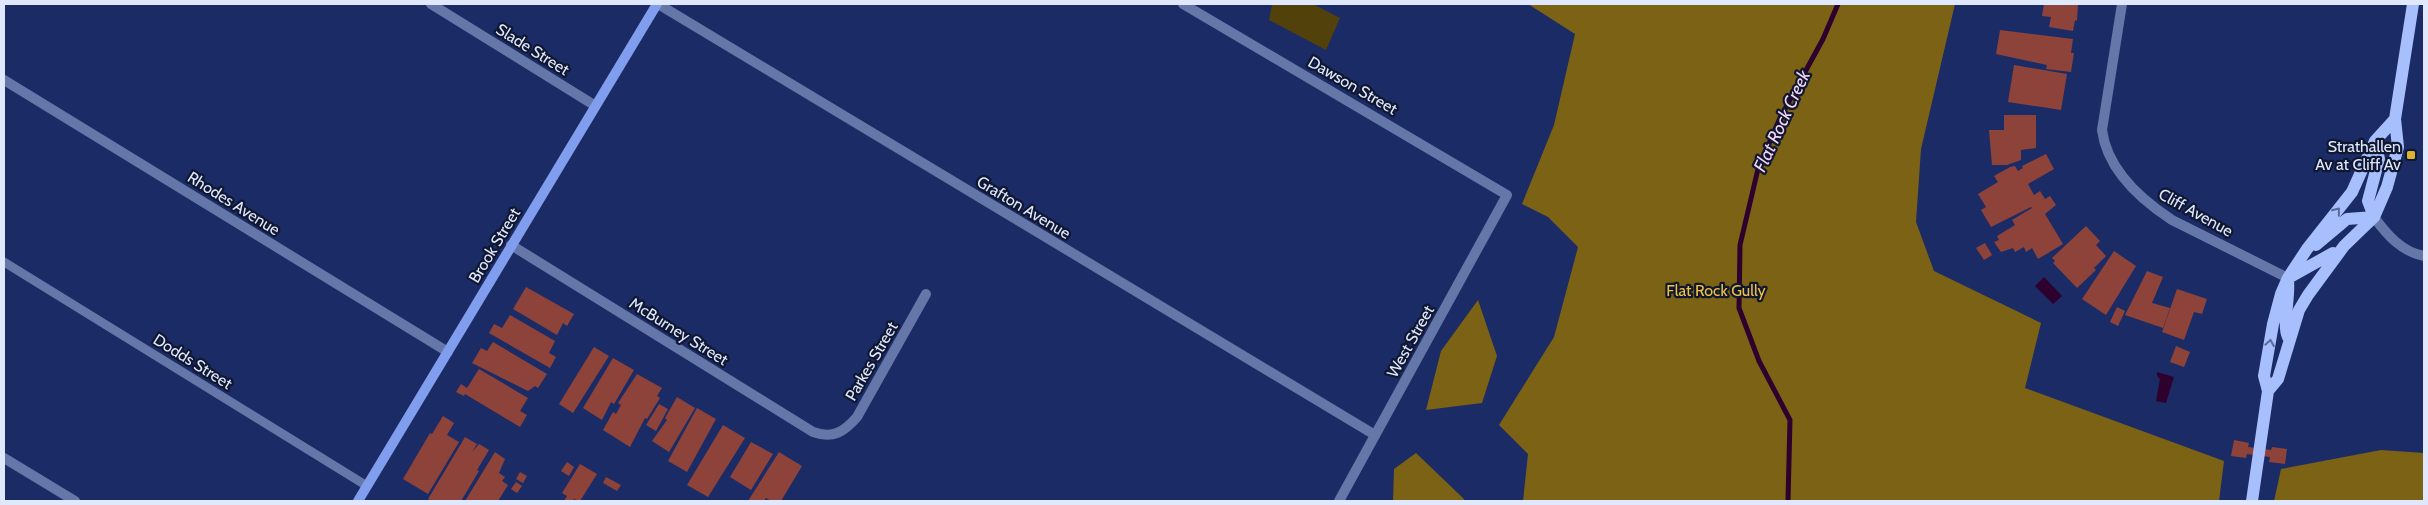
<svg xmlns="http://www.w3.org/2000/svg" width="2428" height="505" font-family="Cabin,sans-serif">
	<rect width="100%" height="100%" fill="#1b2b65"/>
	<path fill="#53410c" d="M 1279,4 L 1313,4 L 1340,18 L 1326,50 L 1269,20 L 1272,5 Z"/>
	<path fill="#7c6214" d="M 1528,4 L 1955,4 L 1921,149 L 1916,222 L 1934,271 L 2041,323 L 2025,388 L 2224,461 L 2219,501 L 1523,501 L 1528,454 L 1499,425 L 1554,337 L 1578,247 L 1548,217 L 1522,204 L 1554,125 L 1575,34 Z
		M 1478,300 L 1497,356 L 1482,403 L 1426,410 L 1441,351 Z
		M 2381,450 L 2424,453 L 2424,501 L 2274,501 L 2281,469 Z
		M 1416,453 L 1464,499 L 1464,501 L 1393,501 L 1394,469 Z"/>
	<path fill="#2d002d" d="M 2044,277 L 2062,296 L 2053,304 L 2035,286 Z
		M 2157,372 L 2174,377 L 2166,403 L 2156,401 L 2160,379 L 2157,376 Z"/>
	<g fill="none" stroke-linecap="round" stroke-linejoin="round">
		<path stroke="#2d002d" stroke-width="5" d="M 1788,501 L 1790,420 L 1759,361 L 1739,308 L 1740,245 L 1758,169 L 1780,118 L 1823,39 L 1838,4"/>
	</g>
	<path fill="#8e433a" d="M 2044,4 L 2078,4 L 2077,21 L 2075,20 L 2073,31 L 2049,27 L 2051,17 L 2042,16 Z
		M 2000,30 L 2073,39 L 2071,53 L 2074,53 L 2071,72 L 2046,69 L 2047,65 L 1996,54 Z
		M 2014,65 L 2067,74 L 2061,110 L 2008,102 Z
		M 2004,115 L 2036,115 L 2036,148 L 2021,150 L 2021,160 L 2007,165 L 1992,165 L 1989,130 L 2004,130 Z
		M 2046,154 L 2054,169 L 2028,184 L 2034,195 L 2040,191 L 2045,199 L 2050,196 L 2056,205 L 2045,214 L 2063,244 L 2038,259 L 2032,248 L 2026,252 L 2024,247 L 2015,252 L 2013,248 L 2001,252 L 1994,242 L 1999,240 L 1997,236 L 2015,225 L 2012,220 L 2032,208 L 2031,207 L 1991,227 L 1981,210 L 1986,207 L 1978,194 L 1998,182 L 1994,176 L 2010,167 L 2015,166 L 2018,171 L 2023,168 L 2022,166 Z
		M 2086,226 L 2100,241 L 2096,245 L 2106,256 L 2094,268 L 2096,270 L 2077,288 L 2053,263 L 2055,261 L 2052,258 Z
		M 1985,243 L 1992,255 L 1984,260 L 1976,248 Z
		M 2114,251 L 2136,266 L 2106,315 L 2082,299 Z
		M 2147,271 L 2163,277 L 2152,303 L 2170,308 L 2163,328 L 2125,315 Z
		M 526,287 L 574,314 L 567,326 L 563,323 L 557,335 L 513,309 Z
		M 2177,289 L 2207,299 L 2202,314 L 2194,312 L 2184,340 L 2162,332 Z
		M 2117,307 L 2125,311 L 2118,326 L 2110,322 Z
		M 510,315 L 555,341 L 549,353 L 556,357 L 550,368 L 489,333 L 494,324 L 502,328 Z
		M 493,342 L 547,374 L 538,388 L 535,386 L 528,391 L 472,363 L 481,348 L 487,351 Z
		M 2176,346 L 2190,352 L 2184,367 L 2170,362 Z
		M 594,347 L 609,356 L 573,413 L 559,404 Z
		M 613,358 L 634,370 L 614,404 L 611,402 L 602,420 L 583,408 Z
		M 479,369 L 528,398 L 520,411 L 527,415 L 520,427 L 465,394 L 464,396 L 456,392 L 461,384 L 467,388 Z
		M 637,374 L 662,388 L 657,396 L 660,398 L 647,419 L 645,418 L 630,447 L 603,430 L 613,412 L 616,414 L 621,405 L 618,403 Z
		M 677,397 L 695,408 L 669,452 L 652,441 L 667,420 L 665,418 Z
		M 659,404 L 668,409 L 656,431 L 646,425 Z
		M 697,408 L 716,419 L 687,472 L 668,461 Z
		M 443,416 L 454,423 L 447,435 L 459,442 L 428,494 L 403,479 L 430,433 L 432,434 Z
		M 723,425 L 745,438 L 708,497 L 687,485 Z
		M 465,437 L 477,444 L 472,452 L 479,444 L 489,450 L 477,470 L 479,471 L 461,501 L 432,501 L 428,499 Z
		M 2234,440 L 2249,443 L 2248,447 L 2271,450 L 2272,447 L 2287,449 L 2285,464 L 2269,462 L 2270,457 L 2247,454 L 2246,458 L 2231,456 Z
		M 751,442 L 773,454 L 751,490 L 730,477 Z
		M 495,452 L 505,459 L 499,473 L 505,477 L 502,481 L 508,485 L 498,501 L 465,501 Z
		M 779,452 L 802,466 L 781,501 L 771,501 L 766,498 L 764,501 L 748,501 Z
		M 567,462 L 574,467 L 569,476 L 561,471 Z
		M 580,464 L 597,474 L 580,501 L 574,499 L 572,501 L 564,501 L 567,496 L 562,493 Z
		M 520,472 L 527,476 L 523,483 L 516,479 Z
		M 606,477 L 621,485 L 617,491 L 603,483 Z
		M 516,482 L 522,486 L 517,493 L 511,489 Z"/>
	<g fill="none" stroke-linecap="round" stroke-linejoin="round">
		<path stroke="#6577a9" stroke-width="9" d="M 4,262 L 367,486"/>
		<path stroke="#6577a9" stroke-width="10" d="M 431,4 L 594,105
			M 658,4 L 1375,435
			M 1183,4 L 1507,195 L 1339,501
			M 2122,4 L 2102,130 C 2107,169 2140,199 2172,220 L 2288,278
			M 4,80 L 448,352
			M 2374,217 C 2387,235 2402,252 2424,256
			M 511,245 L 813,432 C 833,439 844,432 857,417 L 926,294
			M 4,458 L 75,501"/>
		<path stroke="#819eee" stroke-width="10" d="M 358,501 L 657,4"/>
		<path stroke="#a8bffd" stroke-width="12" d="M 2374,217 L 2368,201 L 2379,159 L 2375,141
			M 2316,245 L 2347,219 L 2374,217
			M 2290,277 L 2333,253
			M 2288,337 C 2282,325 2290,297 2288,281
			M 2268,391 L 2278,379 L 2299,310 L 2308,295 L 2344,246 L 2374,217 L 2387,187 L 2398,147 L 2395,119 L 2413,4
			M 2252,501 L 2268,391 L 2264,376 L 2273,324 L 2281,294 L 2288,278 L 2307,249 L 2352,192 L 2375,141 L 2395,119"/>
	</g>
	<defs><path id="oneway-chevron" d="M-2-3.5L2.5 0L-2 3.5" fill="none" stroke-width="1.6" stroke-linecap="round" stroke-linejoin="round" transform="scale(1.25)"/></defs>
	<g stroke="#5c6b97">
		<use href="#oneway-chevron" transform="translate(2337 211) rotate(-52)"/>
		<use href="#oneway-chevron" transform="translate(2270 343) rotate(-80)"/>
	</g>
	<rect fill="#ddb133" stroke="#0f1731" stroke-width="2" x="2406" y="150" width="10" height="10" rx="2.5"/>
	<g text-anchor="middle" stroke-width="4.5" stroke-linejoin="round" paint-order="stroke">
		<g font-size="16" fill="#e0e8fe" stroke="#0f1731">
			<text transform="translate(533 49) rotate(32)" y="6">Slade Street</text>
			<text transform="translate(1353 85) rotate(30)" y="6">Dawson Street</text>
			<text transform="translate(234 203) rotate(32)" y="6">Rhodes Avenue</text>
			<text transform="translate(1024 207) rotate(31)" y="6">Grafton Avenue</text>
			<text transform="translate(2196 212) rotate(29)" y="6">Cliff Avenue</text>
			<text transform="translate(494 245) rotate(-59)" y="6">Brook Street</text>
			<text transform="translate(679 331) rotate(32)" y="6">McBurney Street</text>
			<text transform="translate(1410 341) rotate(-61)" y="6">West Street</text>
			<text transform="translate(193 361) rotate(32)" y="6">Dodds Street</text>
			<text transform="translate(871 361) rotate(-60)" y="6">Parkes Street</text>
		</g>
		<g font-size="16" fill="#e0e8fe" stroke="#0f1731" text-anchor="end">
			<text x="2401" y="152">Strathallen<tspan x="2401" dy="18">Av at Cliff Av</tspan></text>
		</g>
		<g font-size="16" fill="#f1c341" stroke="#0f1731">
			<text x="1716" y="296">Flat Rock Gully</text>
		</g>
		<g font-size="18" font-style="italic" fill="#f8d4f5" stroke="#0f1731">
			<text transform="translate(1782 121) rotate(-65)" y="6">Flat Rock Creek</text>
		</g>
	</g>
	<rect width="2428" height="505" fill="none" stroke="#e0e8fe" stroke-width="10"/>
</svg>
